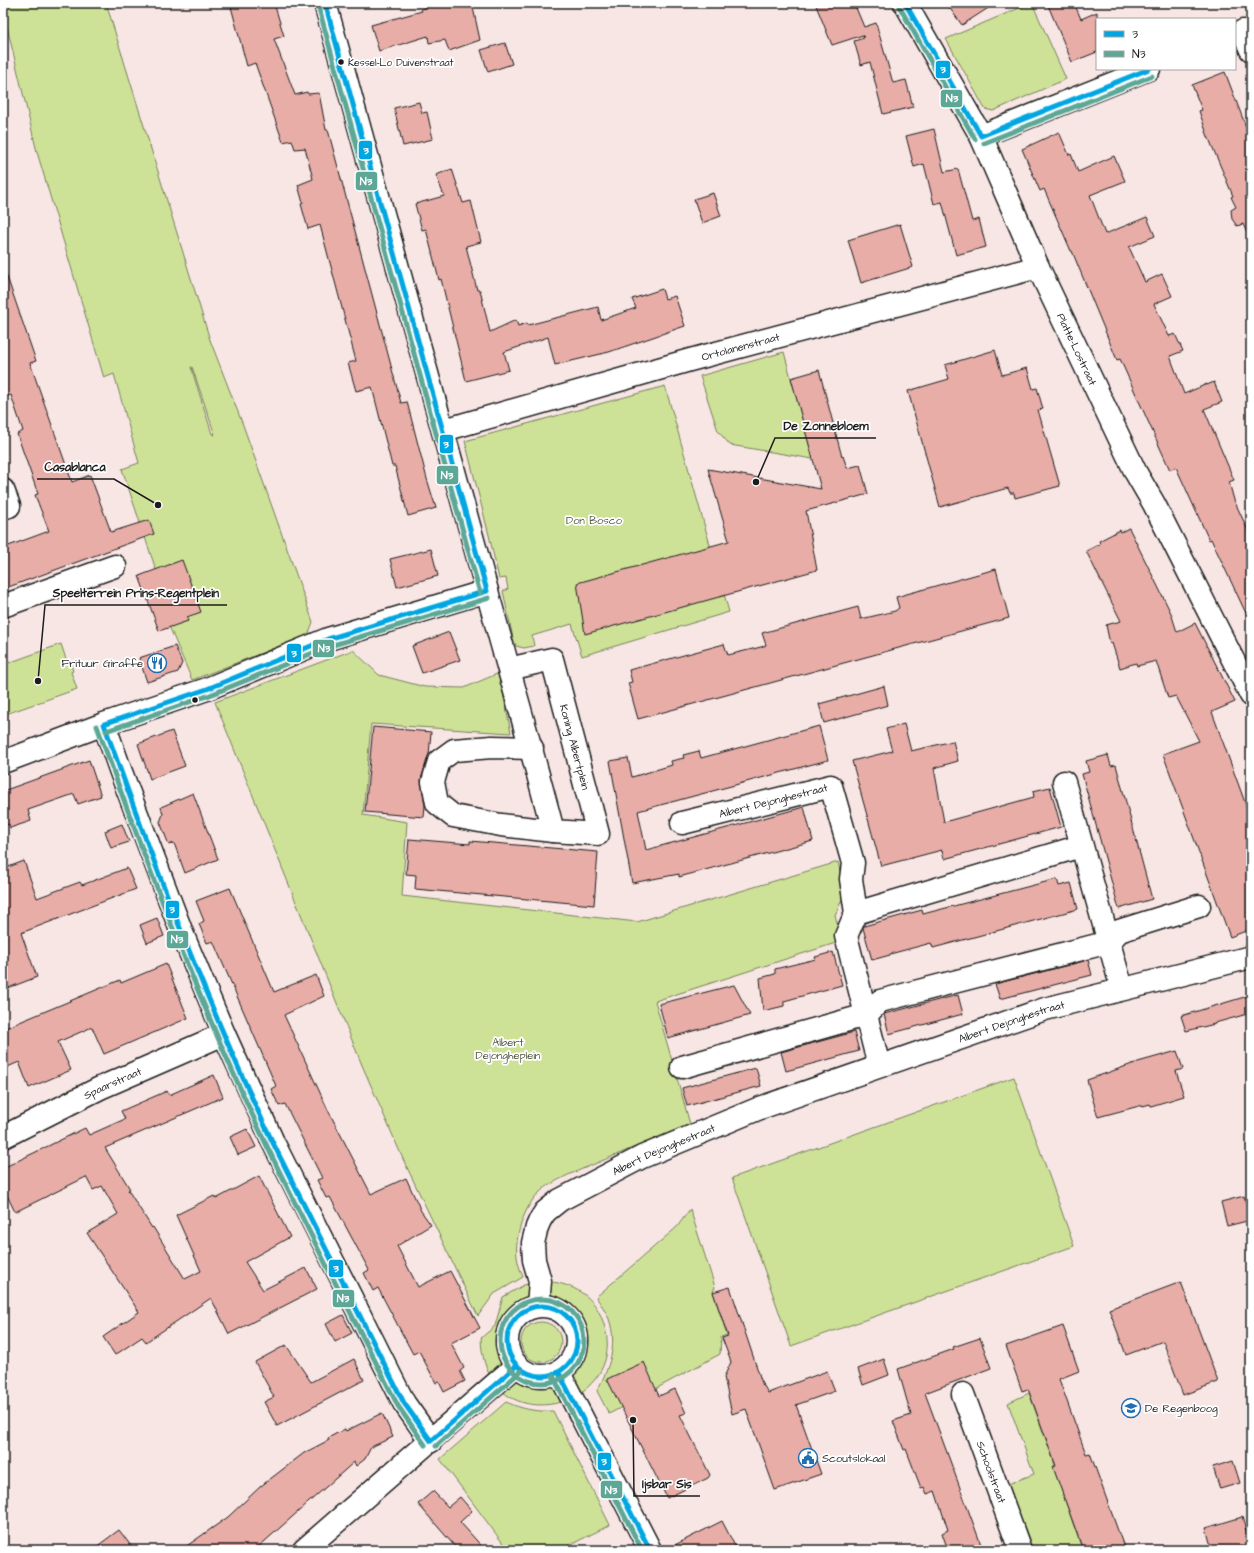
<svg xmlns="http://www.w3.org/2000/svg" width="1254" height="1553" font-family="'Architects Daughter',sans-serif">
	<rect width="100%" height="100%" fill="#f8e6e5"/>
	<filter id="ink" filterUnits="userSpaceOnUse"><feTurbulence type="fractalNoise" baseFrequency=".025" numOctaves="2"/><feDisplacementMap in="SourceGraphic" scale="8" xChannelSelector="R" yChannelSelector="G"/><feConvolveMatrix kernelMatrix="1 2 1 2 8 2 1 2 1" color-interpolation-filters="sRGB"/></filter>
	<g filter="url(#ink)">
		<path fill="#cee297" stroke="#757f5a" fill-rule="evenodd" d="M 3,3 L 106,3 L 210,340 L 243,425 L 313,622 L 308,635 L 192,680 L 166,619 L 156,570 L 122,469 L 139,463 L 114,374 L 104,378 L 37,152 L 3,10 ZM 191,367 L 192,367 L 215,435 L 212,434 Z
			M 1031,3 L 1033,5 L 1066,79 L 993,111 L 985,109 L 946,39 Z
			M 784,352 L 813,459 L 730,445 L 718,431 L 700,376 Z
			M 665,386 L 729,612 L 582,656 L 572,624 L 532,636 L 534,646 L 524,648 L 516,646 L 513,638 L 503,591 L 508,589 L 506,578 L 499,579 L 489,535 L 465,441 Z
			M 61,644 L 67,662 L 70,661 L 73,671 L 71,672 L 77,689 L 3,715 L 3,665 Z
			M 353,650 L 379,675 L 425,687 L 464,688 L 499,673 L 511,733 L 371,724 L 363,815 L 407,822 L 402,896 L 637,922 L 838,862 L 845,893 L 835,915 L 842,941 L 655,1001 L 690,1124 L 568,1175 C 556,1181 543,1187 534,1198 C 522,1214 513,1242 518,1262 C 519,1267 521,1272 523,1277 L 494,1294 L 478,1316 L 403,1159 L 362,1065 L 215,702 Z
			M 1014,1077 L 1074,1246 L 791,1346 L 732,1178 Z
			M 690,1209 L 715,1287 L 713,1292 L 727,1335 L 721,1337 L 720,1354 L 609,1414 L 597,1391 C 609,1368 618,1345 609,1319 C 606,1311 600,1303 596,1297 L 677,1227 Z
			M 540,1281 C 562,1281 588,1290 599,1312 C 645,1405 484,1452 481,1338 L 495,1326 L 503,1297 L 524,1285 ZM 538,1306 C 543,1306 548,1306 553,1307 C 594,1322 580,1381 536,1376 C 529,1375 520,1370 515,1365 C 511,1358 507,1350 506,1342 C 506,1330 516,1315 526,1309 C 530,1308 534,1307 538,1306 Z
			M521 1342a20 20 0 1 1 40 0a20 20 0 1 1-40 0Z
			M 1029,1393 L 1055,1465 L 1053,1466 L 1082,1549 L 1085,1548 L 1085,1550 L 1033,1550 L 1008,1484 L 1034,1474 L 1008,1403 Z
			M 506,1402 C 522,1409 536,1412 553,1411 L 610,1525 L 560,1550 L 508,1550 L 440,1459 Z"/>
		<path fill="#e8ada7" stroke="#1c1c1c" d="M 230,3 L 274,3 L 284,36 L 274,39 L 295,95 L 307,92 L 308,94 L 319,93 L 326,130 L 328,130 L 401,403 L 407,402 L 427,479 L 436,508 L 408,516 L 395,466 L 392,466 L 372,387 L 356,391 L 348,363 L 356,361 L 320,225 L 308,229 L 301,204 L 303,203 L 298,185 L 313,179 L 305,148 L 295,149 L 292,140 L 283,142 L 255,63 L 247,66 Z
			M 442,3 L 472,3 L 480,40 L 449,51 L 445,40 L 429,43 L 428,36 L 379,51 L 371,25 L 422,11 L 421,9 Z
			M 815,3 L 854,3 L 864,27 L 876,23 L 893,83 L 906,80 L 913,107 L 883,114 L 870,62 L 861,65 L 854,41 L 864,38 L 863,35 L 832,45 Z
			M 946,3 L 996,3 L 962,25 Z
			M 1047,3 L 1074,3 L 1081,19 L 1097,12 L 1097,52 L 1072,62 Z
			M 505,43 L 512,64 L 488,72 L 481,50 Z
			M 1225,72 L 1251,140 L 1251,242 L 1243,224 L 1237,226 L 1232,219 L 1231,210 L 1236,207 L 1231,197 L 1233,196 L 1207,134 L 1199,111 L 1202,110 L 1192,85 Z
			M 419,102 L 422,113 L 427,112 L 433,139 L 403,146 L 394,108 Z
			M 934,129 L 944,172 L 958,169 L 972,221 L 979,219 L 986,247 L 956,255 L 942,202 L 934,204 L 924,164 L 914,167 L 906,136 Z
			M 1059,132 L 1069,155 L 1071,154 L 1078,172 L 1114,156 L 1125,181 L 1090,195 L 1105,234 L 1147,217 L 1155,236 L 1129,247 L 1145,282 L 1162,274 L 1172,296 L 1154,304 L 1169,336 L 1175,334 L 1183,351 L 1170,356 L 1184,394 L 1207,384 L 1207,385 L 1214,382 L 1222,402 L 1204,409 L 1234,480 L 1229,482 L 1234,500 L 1251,537 L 1251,624 L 1211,539 L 1209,540 L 1176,467 L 1170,470 L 1120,359 L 1117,360 L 1072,251 L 1071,251 L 1044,189 L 1040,191 L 1022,149 Z
			M 452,169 L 463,203 L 471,201 L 481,242 L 466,246 L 477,290 L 480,290 L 490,332 L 516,320 L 518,326 L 527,323 L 528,325 L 598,307 L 601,320 L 636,308 L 632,299 L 662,289 L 665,299 L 675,296 L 685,326 L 609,352 L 555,365 L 548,337 L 504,352 L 509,370 L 466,381 L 441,279 L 439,280 L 426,229 L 422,230 L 415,204 L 444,196 L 436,175 Z
			M 713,193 L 721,216 L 702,223 L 694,199 Z
			M 900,224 L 913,267 L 861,283 L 848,240 Z
			M 3,274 L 6,274 L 36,361 L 30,363 L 72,482 L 90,475 L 111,532 L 149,520 L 154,534 L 3,589 L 3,548 L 49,531 L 35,495 L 38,494 L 17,434 L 23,431 L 11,395 L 3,397 Z
			M 995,350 L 1002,375 L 1027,368 L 1033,389 L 1037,388 L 1043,409 L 1038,410 L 1060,486 L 1015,498 L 1014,493 L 1010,493 L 1008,488 L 940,507 L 908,391 L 949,379 L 945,365 Z
			M 819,370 L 842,457 L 843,456 L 847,468 L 860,465 L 868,494 L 806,511 L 817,570 L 585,634 L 577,583 L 729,541 L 708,469 L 821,489 L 791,378 Z
			M 1129,528 L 1171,613 L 1177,632 L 1195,623 L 1235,702 L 1212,712 L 1251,819 L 1251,929 L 1230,937 L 1163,754 L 1199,741 L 1176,696 L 1168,698 L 1156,661 L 1137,666 L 1136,663 L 1120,668 L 1112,643 L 1110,644 L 1106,625 L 1121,621 L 1086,551 L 1100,544 L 1099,541 L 1120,530 L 1121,532 Z
			M 431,549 L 438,576 L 397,587 L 390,559 Z
			M 182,560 L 201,612 L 187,617 L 188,621 L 159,631 L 139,576 Z
			M 996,569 L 1009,618 L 638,719 L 628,683 L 632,682 L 629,670 L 724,644 L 728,655 L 761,647 L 766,645 L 762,633 L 858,607 L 861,619 L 895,611 L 899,608 L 896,597 Z
			M 449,632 L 460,660 L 422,673 L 412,646 Z
			M 175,646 L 182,663 L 178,672 L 147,682 L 139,658 Z
			M 884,686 L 888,705 L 824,723 L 819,704 Z
			M 904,724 L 911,751 L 953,741 L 958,761 L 934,768 L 944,822 L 1034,797 L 1033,791 L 1050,787 L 1061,827 L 944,859 L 942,850 L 881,866 L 852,761 L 892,751 L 886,729 Z
			M 819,726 L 828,760 L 638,811 L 646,850 L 804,807 L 813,841 L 679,877 L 679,874 L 632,883 L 610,761 L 628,758 L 632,777 L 672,765 L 671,761 L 684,758 L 683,755 L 699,751 L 701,758 Z
			M 373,727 L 431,732 L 429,755 L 421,779 L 425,805 L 424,817 L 365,812 Z
			M 172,731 L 185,766 L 150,779 L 138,744 Z
			M 1108,755 L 1111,766 L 1116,765 L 1152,899 L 1119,909 L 1082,774 L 1089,772 L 1086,761 Z
			M 89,760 L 101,796 L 78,804 L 74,794 L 28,810 L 31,821 L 10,828 L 9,824 L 3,826 L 3,791 Z
			M 193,793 L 218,859 L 185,873 L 174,843 L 169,845 L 160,822 L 163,814 L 161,807 Z
			M 122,824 L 129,842 L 111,848 L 105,831 Z
			M 409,839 L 470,844 L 470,841 L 598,852 L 594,905 L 415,889 L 416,875 L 406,874 Z
			M 24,861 L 37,898 L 80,882 L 82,885 L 127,868 L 136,889 L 21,933 L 37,977 L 3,990 L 3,869 Z
			M 1057,879 L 1059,886 L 1071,883 L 1078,909 L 933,948 L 931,943 L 890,954 L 890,955 L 872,960 L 863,928 L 864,926 L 922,910 L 923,914 Z
			M 230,888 L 274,992 L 316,975 L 324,996 L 284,1015 L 328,1110 L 371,1194 L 406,1178 L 421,1211 L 431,1225 L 397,1246 L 418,1287 L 450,1271 L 480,1328 L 451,1343 L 464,1368 L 460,1371 L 465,1381 L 444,1392 L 439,1382 L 436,1383 L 419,1351 L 413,1354 L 378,1288 L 373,1291 L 364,1273 L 369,1270 L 330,1197 L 326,1198 L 317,1180 L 322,1178 L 285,1104 L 279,1106 L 271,1089 L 276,1086 L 213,941 L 207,943 L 199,924 L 204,921 L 196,901 Z
			M 157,918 L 164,936 L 147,943 L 140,925 Z
			M 833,952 L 842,985 L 784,1001 L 784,1006 L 763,1011 L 760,978 L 775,974 L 775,969 L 816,959 L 815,957 Z
			M 1088,960 L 1092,975 L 1000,999 L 995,984 Z
			M 166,964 L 188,1018 L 104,1054 L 92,1027 L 58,1042 L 71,1070 L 29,1088 L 19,1062 L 3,1069 L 3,1029 L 120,980 L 121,983 Z
			M 734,985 L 750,1015 L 668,1038 L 659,1004 Z
			M 958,995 L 963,1014 L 889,1034 L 884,1014 Z
			M 1251,995 L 1251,1013 L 1215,1023 L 1215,1024 L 1186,1031 L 1181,1016 Z
			M 854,1032 L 859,1051 L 786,1071 L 781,1052 Z
			M 1177,1051 L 1183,1069 L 1176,1071 L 1184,1096 L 1151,1106 L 1150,1104 L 1143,1106 L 1143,1105 L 1098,1117 L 1087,1080 L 1138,1062 Z
			M 756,1068 L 761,1086 L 687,1106 L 682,1088 Z
			M 214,1075 L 223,1097 L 105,1148 L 130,1189 L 128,1190 L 152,1228 L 153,1227 L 185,1279 L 201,1271 L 176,1215 L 214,1196 L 216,1199 L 259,1176 L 290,1237 L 245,1262 L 263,1290 L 306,1268 L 317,1289 L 229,1334 L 211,1298 L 146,1342 L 142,1337 L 115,1355 L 103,1337 L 139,1312 L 87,1233 L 118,1214 L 102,1186 L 93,1190 L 86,1177 L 15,1212 L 3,1187 L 3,1168 L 85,1128 L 89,1135 L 125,1119 L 121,1111 L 167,1091 L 169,1095 Z
			M 247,1129 L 256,1147 L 238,1155 L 230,1137 Z
			M 1244,1196 L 1251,1220 L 1227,1226 L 1221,1202 Z
			M 1181,1282 L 1218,1382 L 1183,1395 L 1163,1341 L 1126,1355 L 1109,1309 Z
			M 730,1287 L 763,1386 L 764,1386 L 768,1393 L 827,1371 L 835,1391 L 796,1405 L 821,1474 L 775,1490 L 746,1409 L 732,1414 L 724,1377 L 731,1362 L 722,1338 L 728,1336 L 713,1292 Z
			M 343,1315 L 352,1333 L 335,1342 L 326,1324 Z
			M 1063,1326 L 1079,1371 L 1059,1379 L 1086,1454 L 1090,1453 L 1125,1550 L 1083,1550 L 1053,1467 L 1056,1466 L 1028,1389 L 1022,1391 L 1006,1346 Z
			M 980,1338 L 991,1368 L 925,1393 L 983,1550 L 948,1550 L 942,1533 L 948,1530 L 935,1491 L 927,1494 L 924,1487 L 921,1488 L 906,1449 L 904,1450 L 893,1421 L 911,1415 L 898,1369 L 954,1349 L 953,1347 Z
			M 286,1345 L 311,1382 L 354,1359 L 364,1380 L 277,1426 L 264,1402 L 274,1397 L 255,1362 Z
			M 884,1359 L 889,1375 L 863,1385 L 858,1369 Z
			M 644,1362 L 659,1396 L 675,1389 L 686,1413 L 680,1415 L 710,1475 L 708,1478 L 667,1498 L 607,1379 Z
			M 382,1413 L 393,1437 L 371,1447 L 365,1459 L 356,1466 L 354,1462 L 255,1550 L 181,1550 L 228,1517 L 261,1486 L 304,1453 L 329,1440 L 328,1438 L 345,1429 L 346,1431 Z
			M 1233,1461 L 1240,1483 L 1220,1489 L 1213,1467 Z
			M 433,1491 L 448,1507 L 460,1497 L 472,1511 L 460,1522 L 485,1550 L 458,1550 L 418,1504 Z
			M 1242,1517 L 1251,1547 L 1241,1550 L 1212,1550 L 1206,1528 Z
			M 722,1521 L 737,1550 L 665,1550 Z
			M 119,1530 L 134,1550 L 92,1550 Z"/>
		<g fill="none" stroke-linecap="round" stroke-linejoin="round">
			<g stroke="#1c1c1c" stroke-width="25">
				<g id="minor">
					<path d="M 325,3 L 487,591 C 509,671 532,750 553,831 L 598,834 L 552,659 L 509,669"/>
					<path id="s1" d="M 905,3 L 981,136 L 1038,267 L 1136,473 L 1154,504 L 1251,695"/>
					<path d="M 1243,31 L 1251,50"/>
					<path d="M 981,136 L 1149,69"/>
					<path id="s2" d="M 444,430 L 690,360 L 1038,267"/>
					<path d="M 3,490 L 9,506 L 3,508"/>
					<path d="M 3,606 L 115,566"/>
					<path d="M 104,724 L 121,772 L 182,933 L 224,1034 L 273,1142 L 404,1403 L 431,1441"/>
					<path d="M 532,748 L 492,747 L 454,750 L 439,761 L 433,782 L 437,803 L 453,816 L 501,825 L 553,831"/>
					<path d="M 3,762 L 104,724 L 207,689 L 328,639 L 487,591"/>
					<path d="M 1064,782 L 1122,989"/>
					<path id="s3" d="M 682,823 L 831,786 L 853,863 L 851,879 L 856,913 L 1081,846"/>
					<path d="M 856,913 L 846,936 L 879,1066"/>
					<path d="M 682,1067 L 866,1015 L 880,1001 L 1109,942 L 1119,931 L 1199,906"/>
					<path id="s4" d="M 3,1137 L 100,1088 L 224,1034"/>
					<circle cx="542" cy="1341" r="35"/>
					<path id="s5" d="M 538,1306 L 540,1281 L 534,1260 L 533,1243 L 537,1227 L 540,1220 L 545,1212 L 560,1200 L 642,1157 L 760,1108 L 1045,1009 L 1251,957"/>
					<path d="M 559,1373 L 650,1550"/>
					<path id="s6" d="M 963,1394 L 1020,1550"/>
					<path d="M 304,1550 L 516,1366"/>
				</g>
			</g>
			<use href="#minor" stroke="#fff" stroke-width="22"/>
			<g stroke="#fff" stroke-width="8">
				<path id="bus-1" d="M 325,3 L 487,591
					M 905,3 L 981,136
					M 981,136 L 1149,69
					M 104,724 C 154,866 208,1007 273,1143 C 316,1230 360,1316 404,1403 L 431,1441
					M 104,724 L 207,689 L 328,639 L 487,591
					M507 1341a35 35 0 1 1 70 0a35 35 0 1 1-70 0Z
					M 559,1373 L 650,1550
					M 431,1441 L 516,1366"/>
			</g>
			<g stroke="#fff" stroke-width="8">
				<path id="bus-2" d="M 318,5 L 480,593
					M 899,6 L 975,139
					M 984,143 L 1152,76
					M 97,726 C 148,868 202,1010 267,1146 C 309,1233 354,1319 398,1406 L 425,1445
					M 106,731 L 210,695 L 330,646 L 489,598
					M500 1341a42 42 0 1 1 84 0a42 42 0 1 1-84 0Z
					M 553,1376 L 642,1550
					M 436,1446 L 521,1371"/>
			</g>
			<use href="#bus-1" stroke="#00a6e2" stroke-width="5"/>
			<use href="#bus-2" stroke="#5da796" stroke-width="5"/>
		</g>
	</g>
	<defs>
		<g id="restaurant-ring" transform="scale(1)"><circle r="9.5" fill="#fff" stroke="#1f6fb2" stroke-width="1.5"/><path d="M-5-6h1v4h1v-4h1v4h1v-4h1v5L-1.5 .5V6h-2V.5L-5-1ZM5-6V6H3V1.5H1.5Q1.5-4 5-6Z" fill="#1f6fb2"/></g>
		<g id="school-ring" transform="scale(1)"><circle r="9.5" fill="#fff" stroke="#1f6fb2" stroke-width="1.5"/><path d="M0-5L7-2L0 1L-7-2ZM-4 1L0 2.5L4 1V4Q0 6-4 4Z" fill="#1f6fb2"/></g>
		<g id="civic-ring" transform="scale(1)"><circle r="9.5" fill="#fff" stroke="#1f6fb2" stroke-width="1.5"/><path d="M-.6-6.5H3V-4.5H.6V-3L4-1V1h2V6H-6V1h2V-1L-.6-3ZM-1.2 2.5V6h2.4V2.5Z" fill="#1f6fb2"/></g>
	</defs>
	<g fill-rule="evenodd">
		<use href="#restaurant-ring" x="157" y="663"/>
		<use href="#school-ring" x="1131" y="1408"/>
		<use href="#civic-ring" x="808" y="1458"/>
	</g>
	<g fill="#1c1c1c" stroke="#fff" stroke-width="1.5">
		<circle cx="341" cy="62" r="3.5"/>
		<circle cx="195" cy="700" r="3.5"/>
	</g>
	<g text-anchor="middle" stroke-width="3.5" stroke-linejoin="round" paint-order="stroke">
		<g font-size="10" fill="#1c1c1c" stroke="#fff" text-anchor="start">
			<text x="348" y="66">Kessel-Lo Duivenstraat</text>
		</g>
		<g font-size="11" fill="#1c1c1c" stroke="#fff">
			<text dy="4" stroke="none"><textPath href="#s2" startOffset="308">Ortolanenstraat</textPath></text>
			<text dy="4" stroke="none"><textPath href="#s1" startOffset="387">Platte-Lostraat</textPath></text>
			<text transform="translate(575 747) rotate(75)" y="4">Koning Albertplein</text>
			<text dy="4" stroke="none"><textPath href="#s3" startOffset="94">Albert Dejonghestraat</textPath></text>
			<text dy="4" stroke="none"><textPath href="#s5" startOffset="603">Albert Dejonghestraat</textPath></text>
			<text dy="4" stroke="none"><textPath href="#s4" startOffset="122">Spaarstraat</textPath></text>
			<text dy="4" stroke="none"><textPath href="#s5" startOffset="232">Albert Dejonghestraat</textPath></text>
			<text dy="4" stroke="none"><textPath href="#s6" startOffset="83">Schoolstraat</textPath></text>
		</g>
		<g font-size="11" fill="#515741" stroke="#fff">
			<text x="594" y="524">Don Bosco</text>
			<text x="508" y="1046">Albert<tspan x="508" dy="13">Dejongheplein</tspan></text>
		</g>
		<g font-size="11" fill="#1c1c1c" stroke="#fff" text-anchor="start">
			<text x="143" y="667" text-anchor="end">Frituur Giraffe</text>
			<text x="1145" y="1412">De Regenboog</text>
			<text x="822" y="1462">Scoutslokaal</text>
		</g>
	</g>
	<path fill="none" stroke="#1c1c1c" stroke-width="1.5" d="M756 482L775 438H876M158 505L114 479H37M38 681L45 605H227M633 1420L634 1496H700"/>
	<g fill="#1c1c1c" stroke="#fff" stroke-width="1.5">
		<circle cx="756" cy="482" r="4"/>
		<circle cx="158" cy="505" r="4"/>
		<circle cx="38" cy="681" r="4"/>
		<circle cx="633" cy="1420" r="4"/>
	</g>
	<g font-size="12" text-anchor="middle" font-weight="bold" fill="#1c1c1c" stroke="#fff" stroke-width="3.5" stroke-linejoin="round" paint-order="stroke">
		<text x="826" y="430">De Zonnebloem</text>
		<text x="75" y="471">Casablanca</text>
		<text x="136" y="597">Speelterrein Prins-Regentplein</text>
		<text x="667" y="1488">Ijsbar Sis</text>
	</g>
	<g stroke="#fff" stroke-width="1.5">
		<rect x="935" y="60" width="16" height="19" rx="4" fill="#00a6e2"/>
		<rect x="940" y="89" width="23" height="19" rx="4" fill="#5da796"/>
		<rect x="358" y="140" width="15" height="20" rx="4" fill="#00a6e2"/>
		<rect x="355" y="171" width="23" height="20" rx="4" fill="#5da796"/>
		<rect x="439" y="434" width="15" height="20" rx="4" fill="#00a6e2"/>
		<rect x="436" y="465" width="23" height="20" rx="4" fill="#5da796"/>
		<rect x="312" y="639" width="23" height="19" rx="4" fill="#5da796"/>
		<rect x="286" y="643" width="16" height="20" rx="4" fill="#00a6e2"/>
		<rect x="165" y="900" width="15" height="19" rx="4" fill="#00a6e2"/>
		<rect x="166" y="930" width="23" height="19" rx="4" fill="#5da796"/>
		<rect x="328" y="1259" width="16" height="19" rx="4" fill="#00a6e2"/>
		<rect x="332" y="1289" width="23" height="19" rx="4" fill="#5da796"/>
		<rect x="597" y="1452" width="15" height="19" rx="4" fill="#00a6e2"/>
		<rect x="600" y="1480" width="23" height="19" rx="4" fill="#5da796"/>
	</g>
	<g font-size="11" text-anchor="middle" font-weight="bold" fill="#fff">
		<text x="943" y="73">3</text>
		<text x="952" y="102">N3</text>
		<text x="366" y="154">3</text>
		<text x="366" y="185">N3</text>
		<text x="446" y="448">3</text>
		<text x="447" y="479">N3</text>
		<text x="324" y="652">N3</text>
		<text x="294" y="657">3</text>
		<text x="172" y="913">3</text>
		<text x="177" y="943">N3</text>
		<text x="336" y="1272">3</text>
		<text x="343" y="1302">N3</text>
		<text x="604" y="1465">3</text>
		<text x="611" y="1494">N3</text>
	</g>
	<rect width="1254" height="1553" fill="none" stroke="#fff" stroke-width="16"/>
	<rect x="8" y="8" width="1238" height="1537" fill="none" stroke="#1c1c1c" stroke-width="1.5" filter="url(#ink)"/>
	<rect x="1096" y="18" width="140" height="52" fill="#ffffff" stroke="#a4a4a4"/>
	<rect x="1104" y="31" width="20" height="6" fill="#00a6e2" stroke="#a4a4a4"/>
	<text x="1132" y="38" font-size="12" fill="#1c1c1c">3</text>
	<rect x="1104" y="51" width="20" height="6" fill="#5da796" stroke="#a4a4a4"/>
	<text x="1132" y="58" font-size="12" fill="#1c1c1c">N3</text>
</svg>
